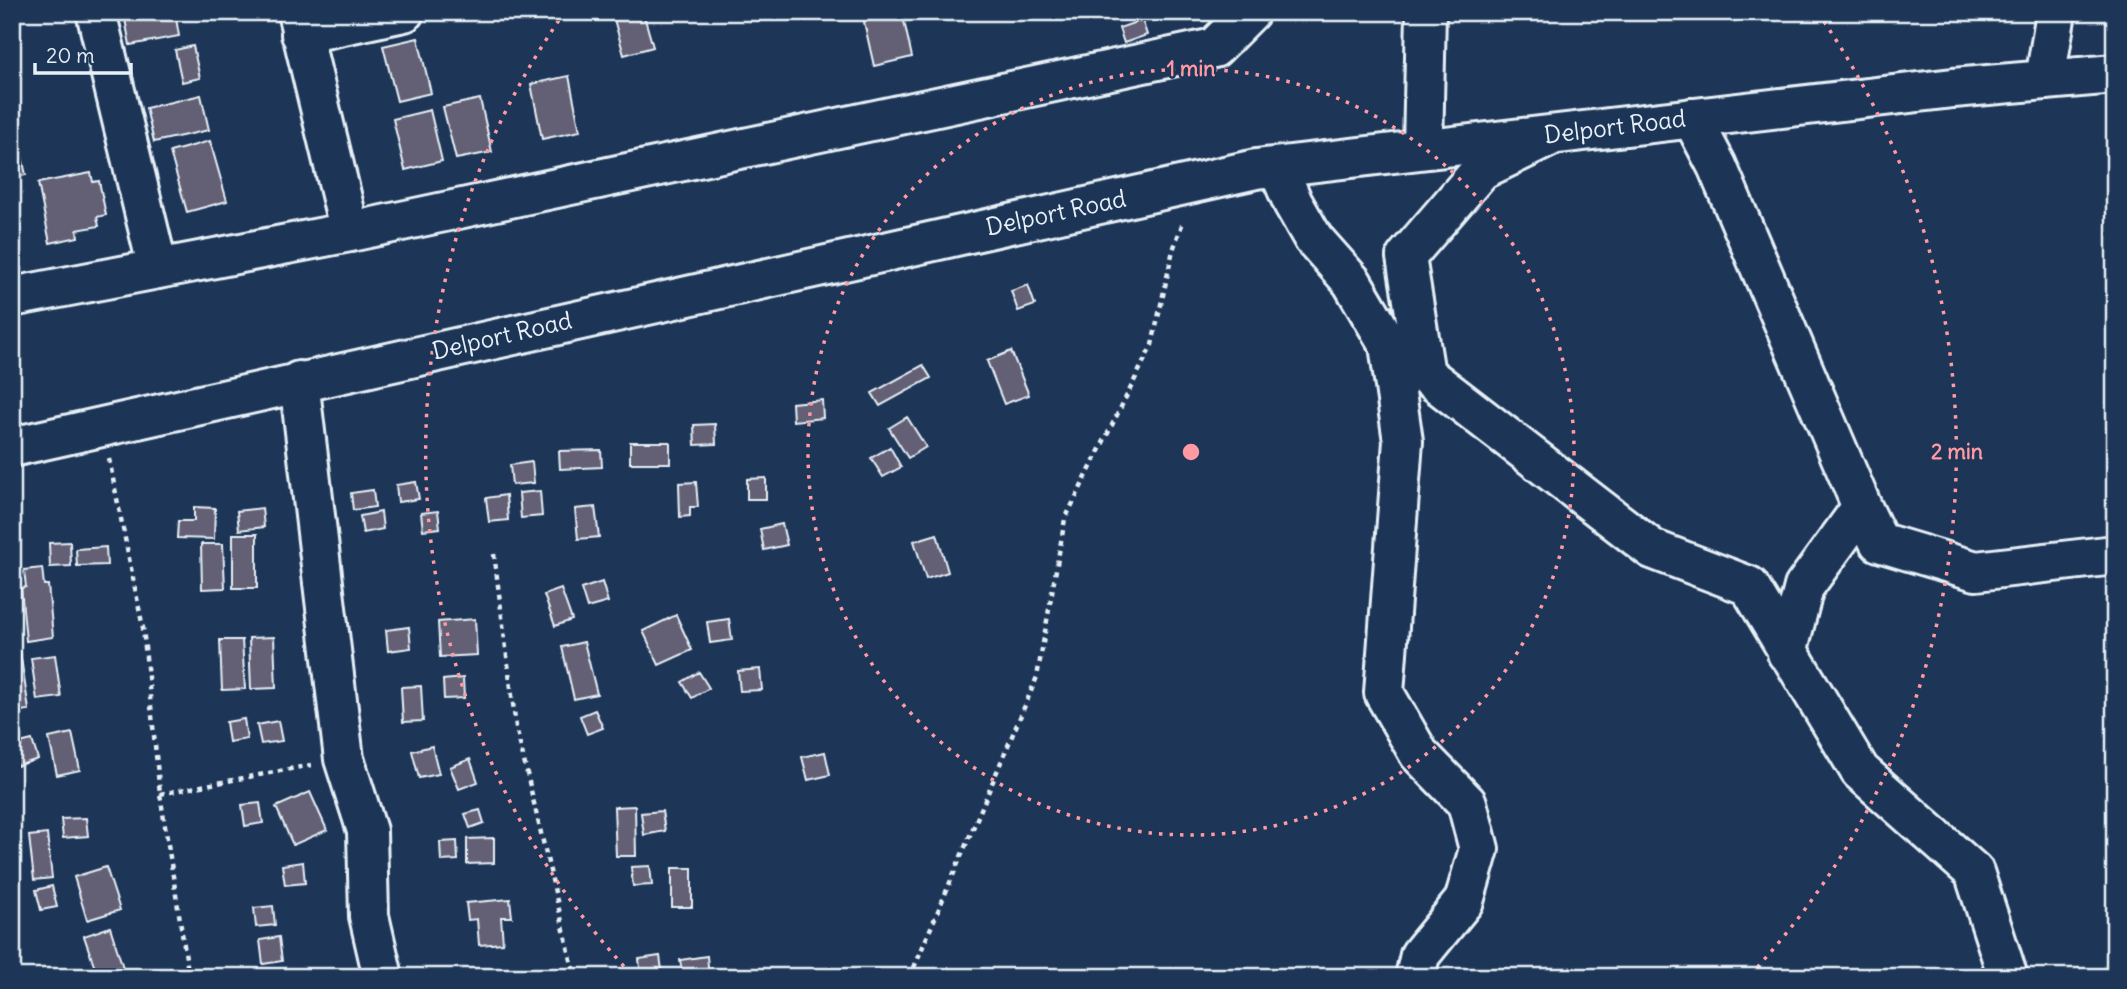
<svg xmlns="http://www.w3.org/2000/svg" width="2127" height="989" font-family="Delius,sans-serif">
	<rect width="100%" height="100%" fill="#1d3557"/>
	<filter id="ink" filterUnits="userSpaceOnUse"><feTurbulence type="fractalNoise" baseFrequency=".0143" numOctaves="2"/><feDisplacementMap in="SourceGraphic" scale="14" xChannelSelector="R" yChannelSelector="G"/><feConvolveMatrix kernelMatrix="1 2 1 2 8 2 1 2 1" color-interpolation-filters="sRGB"/></filter>
	<g filter="url(#ink)">
		<path fill="#645f74" stroke="#e8f1f8" stroke-width="2" d="M 132,12 L 175,12 L 179,36 L 130,45 L 124,14 Z
			M 612,12 L 643,12 L 653,47 L 624,55 Z
			M 902,12 L 912,57 L 874,66 L 862,13 Z
			M 1142,20 L 1147,35 L 1124,43 L 1119,28 Z
			M 418,38 L 431,93 L 397,101 L 383,46 Z
			M 193,46 L 200,78 L 182,82 L 175,50 Z
			M 569,76 L 580,131 L 542,139 L 531,84 Z
			M 201,95 L 209,130 L 154,142 L 146,108 Z
			M 480,99 L 492,152 L 456,159 L 443,107 Z
			M 430,110 L 442,161 L 405,170 L 393,119 Z
			M 17,135 L 26,175 L 12,178 L 12,136 Z
			M 210,141 L 227,201 L 187,212 L 170,152 Z
			M 91,173 L 93,182 L 99,181 L 106,215 L 97,217 L 99,226 L 77,230 L 78,237 L 50,243 L 38,183 Z
			M 1028,285 L 1035,305 L 1018,311 L 1011,291 Z
			M 1011,351 L 1029,395 L 1004,404 L 987,361 Z
			M 923,365 L 931,378 L 880,406 L 872,393 Z
			M 822,400 L 823,418 L 793,421 L 792,403 Z
			M 907,417 L 926,447 L 908,458 L 889,428 Z
			M 715,424 L 716,444 L 695,445 L 694,425 Z
			M 630,442 L 670,442 L 670,463 L 630,463 Z
			M 890,447 L 901,467 L 883,477 L 871,458 Z
			M 601,450 L 602,467 L 560,469 L 559,451 Z
			M 532,462 L 534,483 L 512,485 L 510,465 Z
			M 766,478 L 766,499 L 747,499 L 747,479 Z
			M 416,482 L 419,499 L 398,502 L 396,485 Z
			M 696,482 L 698,507 L 690,507 L 690,516 L 680,517 L 679,483 Z
			M 373,490 L 375,507 L 353,510 L 351,493 Z
			M 540,491 L 542,516 L 521,518 L 519,493 Z
			M 506,495 L 508,520 L 489,522 L 486,498 Z
			M 194,507 L 215,508 L 214,539 L 177,538 L 178,521 L 194,521 Z
			M 595,507 L 599,537 L 578,539 L 575,509 Z
			M 262,508 L 264,527 L 239,530 L 237,511 Z
			M 438,511 L 440,528 L 423,530 L 421,513 Z
			M 381,512 L 383,529 L 363,533 L 360,516 Z
			M 782,524 L 787,545 L 764,550 L 760,529 Z
			M 233,534 L 257,534 L 257,588 L 233,588 Z
			M 937,534 L 948,572 L 926,579 L 914,541 Z
			M 70,542 L 71,566 L 50,567 L 49,543 Z
			M 201,544 L 223,544 L 225,588 L 202,589 Z
			M 106,547 L 107,565 L 77,566 L 76,549 Z
			M 42,568 L 44,585 L 48,585 L 53,637 L 26,641 L 21,588 L 26,587 L 24,570 Z
			M 602,582 L 608,602 L 587,608 L 581,589 Z
			M 561,589 L 572,620 L 555,626 L 544,595 Z
			M 676,615 L 692,650 L 659,665 L 643,631 Z
			M 475,619 L 477,655 L 440,657 L 438,622 Z
			M 729,619 L 732,640 L 710,643 L 707,622 Z
			M 409,627 L 411,648 L 388,651 L 386,630 Z
			M 274,637 L 276,688 L 251,689 L 249,638 Z
			M 220,640 L 242,640 L 245,689 L 222,690 Z
			M 584,642 L 597,694 L 574,699 L 562,647 Z
			M 12,652 L 20,652 L 29,710 L 12,712 Z
			M 55,655 L 61,697 L 37,700 L 31,658 Z
			M 760,669 L 762,690 L 740,691 L 738,671 Z
			M 699,672 L 709,688 L 692,698 L 682,682 Z
			M 463,678 L 464,698 L 444,699 L 443,680 Z
			M 421,686 L 423,721 L 403,722 L 401,687 Z
			M 595,710 L 603,728 L 587,734 L 580,716 Z
			M 244,719 L 247,739 L 229,742 L 226,722 Z
			M 278,721 L 282,741 L 261,744 L 257,725 Z
			M 72,733 L 80,770 L 57,775 L 49,738 Z
			M 32,740 L 38,759 L 17,766 L 12,745 Z
			M 432,746 L 439,774 L 419,778 L 412,751 Z
			M 825,752 L 830,775 L 808,780 L 802,757 Z
			M 470,759 L 478,782 L 459,789 L 450,767 Z
			M 310,792 L 327,830 L 293,845 L 276,807 Z
			M 260,803 L 263,823 L 245,826 L 242,805 Z
			M 635,806 L 636,856 L 616,856 L 614,807 Z
			M 480,810 L 484,823 L 470,828 L 465,814 Z
			M 662,811 L 665,831 L 644,835 L 641,813 Z
			M 86,818 L 88,836 L 63,838 L 61,819 Z
			M 47,834 L 52,878 L 34,880 L 29,836 Z
			M 494,838 L 494,863 L 467,864 L 467,839 Z
			M 457,841 L 458,860 L 441,861 L 440,842 Z
			M 303,862 L 305,883 L 285,885 L 282,865 Z
			M 650,866 L 652,885 L 633,886 L 631,867 Z
			M 106,867 L 120,910 L 87,920 L 74,877 Z
			M 672,868 L 692,868 L 692,907 L 672,907 Z
			M 52,886 L 57,907 L 41,910 L 36,890 Z
			M 510,899 L 512,917 L 501,917 L 503,943 L 479,945 L 477,919 L 468,920 L 466,903 Z
			M 273,906 L 275,925 L 256,927 L 254,908 Z
			M 110,927 L 126,977 L 98,977 L 84,936 Z
			M 279,937 L 282,961 L 263,964 L 260,940 Z
			M 660,956 L 663,977 L 641,977 L 639,959 Z
			M 707,956 L 709,977 L 683,977 L 680,960 Z
			M 502,967 L 505,977 L 477,977 Z"/>
		<g fill="none" stroke-linecap="round" stroke-linejoin="round">
			<g stroke="#e8f1f8" stroke-width="44">
				<path id="minor" d="M 96,12 L 158,269
					M 297,12 L 350,232
					M 301,34 L 404,12
					M 2045,80 L 2056,12
					M 1692,118 L 1717,166 L 1862,507 L 1804,587 L 1787,653
					M 1549,137 L 1481,170 L 1406,257 L 1425,374 L 1652,549 L 1749,586 L 1860,771 L 1974,872 L 2008,977
					M 1423,148 L 1426,12
					M 1278,168 L 1293,203 L 1313,238 L 1352,282 L 1389,345 L 1403,441 L 1384,693 L 1419,754 L 1467,803 L 1479,849 L 1464,901 L 1420,955 L 1415,977
					M 12,297 L 350,232 L 1214,48 L 1250,12
					M 299,381 L 344,759 L 367,831 L 369,916 L 383,977
					M 1862,507 L 1879,542 L 1976,571 L 2115,555"/>
			</g>
			<g stroke="#e8f1f8" stroke-width="44">
				<path id="major" d="M 12,447 L 1256,169 L 1953,88 L 2115,74"/>
			</g>
			<path stroke="#e8f1f8" stroke-width="4.5" stroke-dasharray="5 5" stroke-linecap="butt" d="M 109,459 L 143,628 L 160,794 L 189,977
				M 494,554 L 516,727 L 575,977
				M 160,794 L 311,765
				M 910,977 L 1037,677 L 1065,519 L 1152,345 L 1173,250 L 1183,222"/>
			<use href="#minor" stroke="#1d3557" stroke-width="38"/>
			<use href="#major" stroke="#1d3557" stroke-width="38"/>
		</g>
	</g>
	<g fill="none" stroke="#ff9aa2" stroke-width="3.5" stroke-dasharray="3.5 7">
		<circle cx="1191" cy="452" r="383"/>
		<path d="M631 974A766 766 0 0 1 564 13M1818 13A766 766 0 0 1 1751 974"/>
	</g>
	<g text-anchor="middle" stroke-width="5" stroke-linejoin="round" paint-order="stroke">
		<g font-size="24" fill="#e8f1f8" stroke="#1d3557">
			<text transform="translate(1615 127) rotate(-7)" y="8">Delport Road</text>
			<text transform="translate(1056 213) rotate(-12)" y="8">Delport Road</text>
			<text transform="translate(502 336) rotate(-13)" y="8">Delport Road</text>
		</g>
	</g>
	<circle cx="1191" cy="452" r="10" fill="#ff9aa2" stroke="#1d3557" stroke-width="3.5"/>
	<g font-size="21" text-anchor="middle" font-weight="bold" fill="#ff9aa2" stroke="#1d3557" stroke-width="5" stroke-linejoin="round" paint-order="stroke">
		<text x="1191" y="76">1 min</text>
		<text x="1957" y="459">2 min</text>
	</g>
	<rect width="2127" height="989" fill="none" stroke="#1d3557" stroke-width="42"/>
	<rect x="21" y="21" width="2085" height="947" fill="none" stroke="#e8f1f8" stroke-width="2.5" filter="url(#ink)"/>
	<path d="M35 63v10h96v-10" fill="none" stroke="#e8f1f8" stroke-width="3.5"/>
	<text x="46" y="63" font-size="21" fill="#e8f1f8" stroke="#1d3557" stroke-width="5" paint-order="stroke">20 m</text>
</svg>
